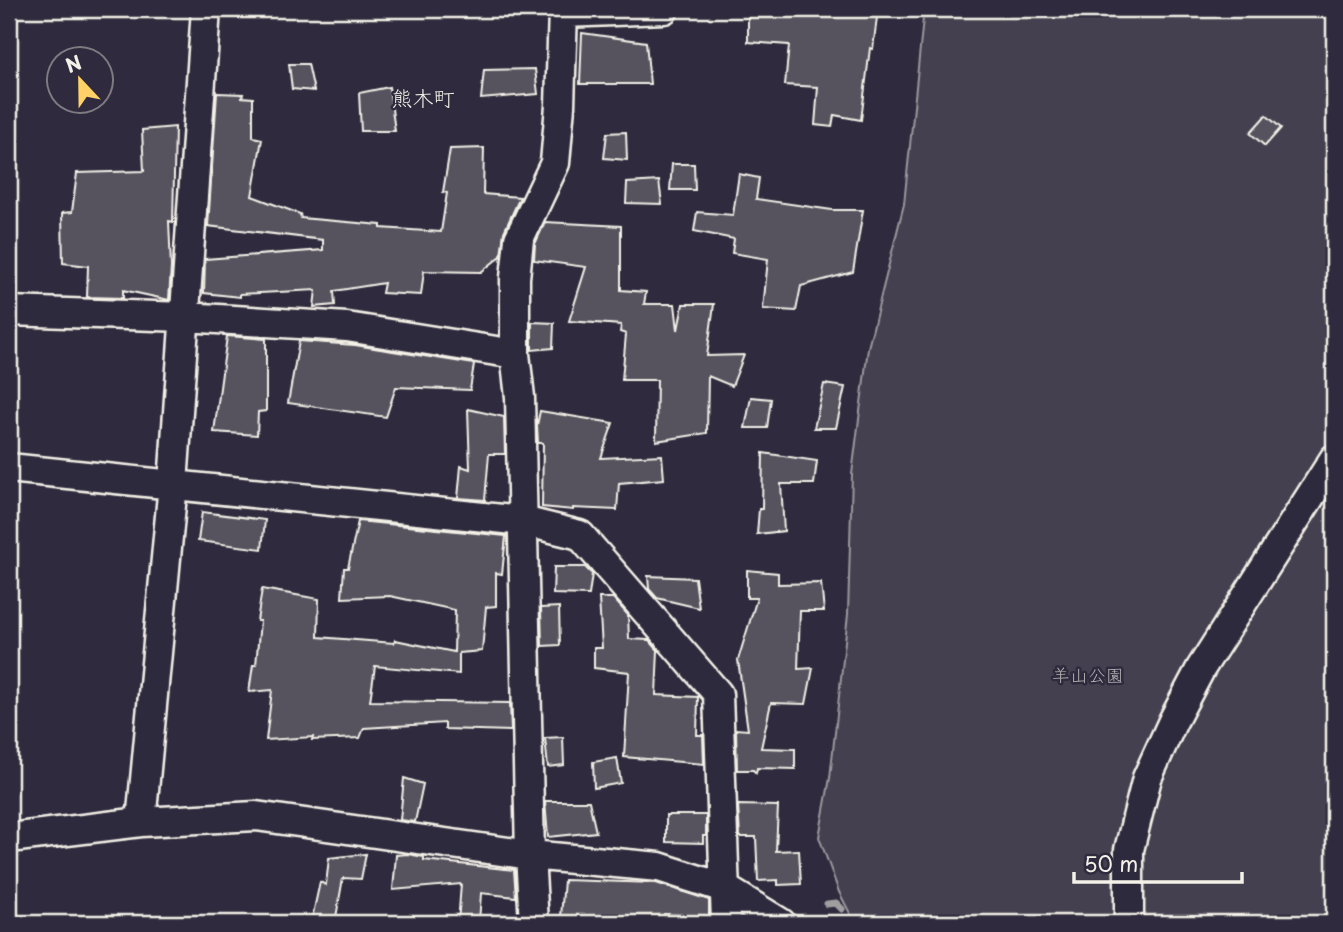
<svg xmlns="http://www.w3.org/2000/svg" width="1343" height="932" font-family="'Playpen Sans','Klee One',sans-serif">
	<rect width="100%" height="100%" fill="#2f2a3d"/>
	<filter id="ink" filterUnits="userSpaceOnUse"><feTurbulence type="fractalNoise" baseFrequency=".0143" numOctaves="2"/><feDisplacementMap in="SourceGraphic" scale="14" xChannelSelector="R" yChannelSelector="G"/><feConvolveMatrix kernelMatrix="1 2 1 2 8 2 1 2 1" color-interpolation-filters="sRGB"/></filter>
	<g filter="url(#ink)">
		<path fill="#454050" stroke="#9c989c" stroke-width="2" d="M 924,9 L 1334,9 L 1334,923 L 855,923 L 839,892 L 819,837 L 830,778 L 848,614 L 852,474 L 868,348 L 904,204 Z"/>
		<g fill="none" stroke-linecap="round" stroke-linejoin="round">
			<path stroke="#a19ea0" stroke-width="7" d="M 827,904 L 836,903 L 842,909"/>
		</g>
		<path fill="#56525f" stroke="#f4f1e8" stroke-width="2" d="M 790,9 L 878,9 L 873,49 L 870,48 L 861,120 L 834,115 L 832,127 L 815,125 L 818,87 L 785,85 L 789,45 L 748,42 L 748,10 Z
			M 582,33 L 646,42 L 650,84 L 580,84 Z
			M 289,64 L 308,64 L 314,91 L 292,89 Z
			M 535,69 L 538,94 L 481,99 L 484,70 Z
			M 389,87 L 395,131 L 361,131 L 359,93 Z
			M 217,93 L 243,94 L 242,97 L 253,98 L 253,137 L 262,139 L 252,196 L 300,214 L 301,218 L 381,225 L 381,228 L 441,232 L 447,193 L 443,192 L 450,149 L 484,148 L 483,194 L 520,197 L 504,232 L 501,256 L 481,272 L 424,271 L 421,295 L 382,293 L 384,283 L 334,291 L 335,305 L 314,307 L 316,290 L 240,294 L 240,297 L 204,293 L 205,259 L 323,250 L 323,240 L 208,226 Z
			M 1266,115 L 1281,128 L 1265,146 L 1250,133 Z
			M 175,127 L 173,222 L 169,221 L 171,267 L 169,300 L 123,290 L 123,298 L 87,297 L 88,266 L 63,263 L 62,213 L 72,212 L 77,173 L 144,171 L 142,130 Z
			M 626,132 L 627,160 L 604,158 L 607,133 Z
			M 672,164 L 694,164 L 695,190 L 670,190 Z
			M 739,174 L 759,178 L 756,199 L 832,210 L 863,210 L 853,272 L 801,286 L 796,311 L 763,309 L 768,259 L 732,253 L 734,239 L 694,231 L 697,212 L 733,215 Z
			M 659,181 L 662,204 L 626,203 L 627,183 Z
			M 545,222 L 621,226 L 621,290 L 646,292 L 644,304 L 675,304 L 678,330 L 683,304 L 714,304 L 707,356 L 744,355 L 732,386 L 708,376 L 707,433 L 656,441 L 657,380 L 622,380 L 626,334 L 620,332 L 621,325 L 569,321 L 586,267 L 534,260 L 535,244 Z
			M 532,322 L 554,323 L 553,348 L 532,350 Z
			M 227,336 L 266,339 L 266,411 L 258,412 L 257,435 L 214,432 Z
			M 299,341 L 355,345 L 474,364 L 470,390 L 396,387 L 386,417 L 288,403 Z
			M 824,384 L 845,387 L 836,428 L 814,428 Z
			M 751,397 L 771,399 L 767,428 L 745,428 Z
			M 468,409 L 504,417 L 505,454 L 489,454 L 485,500 L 458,498 L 461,466 L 470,469 Z
			M 540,411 L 613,423 L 601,458 L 662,455 L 664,479 L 619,483 L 617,510 L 573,508 L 573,510 L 542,507 L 543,443 L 538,443 L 537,425 Z
			M 763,453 L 817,461 L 814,484 L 781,484 L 784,531 L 757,534 L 759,509 L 762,509 Z
			M 202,512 L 265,520 L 262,549 L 198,541 Z
			M 358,521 L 506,536 L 502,574 L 496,573 L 496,606 L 486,607 L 482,651 L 459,653 L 459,674 L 375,666 L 370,701 L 510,703 L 511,731 L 445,729 L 445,723 L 364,728 L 360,738 L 312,740 L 313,737 L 266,740 L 272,690 L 249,692 L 253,665 L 256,665 L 260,621 L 257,621 L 262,589 L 319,599 L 318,637 L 394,643 L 395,640 L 454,652 L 455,610 L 390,596 L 342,598 L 344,568 L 348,568 Z
			M 554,567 L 585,567 L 592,574 L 589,595 L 553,594 Z
			M 747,570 L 778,573 L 778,584 L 821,583 L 824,611 L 800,611 L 798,669 L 813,668 L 806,704 L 771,703 L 761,748 L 795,749 L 795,769 L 757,768 L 756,773 L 753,770 L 737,770 L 736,729 L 748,730 L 738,660 L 757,598 L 747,598 Z
			M 648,576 L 695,578 L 699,608 L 657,598 L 649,589 Z
			M 599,598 L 613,598 L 628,615 L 629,639 L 649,640 L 658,650 L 656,695 L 698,697 L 697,735 L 703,735 L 704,764 L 624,757 L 629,672 L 594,668 L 594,648 L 602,648 Z
			M 559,607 L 560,645 L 542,646 L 541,608 Z
			M 563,737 L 564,765 L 548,767 L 545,738 Z
			M 617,758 L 621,783 L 594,788 L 593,762 Z
			M 404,778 L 423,784 L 415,822 L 400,820 Z
			M 545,801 L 589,801 L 596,832 L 548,837 Z
			M 738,805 L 778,806 L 776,851 L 799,850 L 801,884 L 778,885 L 778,880 L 758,881 L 756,837 L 740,837 Z
			M 666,815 L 706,815 L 706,836 L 703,836 L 703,843 L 666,842 Z
			M 366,854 L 361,879 L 343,878 L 335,923 L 311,923 L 320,882 L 326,885 L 329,858 Z
			M 408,854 L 424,857 L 424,860 L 514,870 L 516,897 L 481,893 L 479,923 L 458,923 L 461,884 L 393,890 L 396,855 Z
			M 564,880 L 656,883 L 709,900 L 709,916 L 664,914 L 664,923 L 614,923 L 614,920 L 561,917 Z"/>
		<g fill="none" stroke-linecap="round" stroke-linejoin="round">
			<g stroke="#f4f1e8" stroke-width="33">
				<path id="minor" d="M 564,13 L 664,9
					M 9,311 L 185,317 L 347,327 L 515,354
					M 9,468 L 523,521 L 580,535 L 718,694 L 726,923
					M 141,822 L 173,484 L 206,9
					M 9,838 L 141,822 L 256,816 L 530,855 L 659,867 L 724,888 L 781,923
					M 534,923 L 530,855 L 520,397 L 515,354 L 515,278 L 519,239 L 555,163 L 560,106 L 563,9
					M 1129,923 L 1129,850 L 1147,778 L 1173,721 L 1201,668 L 1334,459"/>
			</g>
			<use href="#minor" stroke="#2f2a3d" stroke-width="28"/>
		</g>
	</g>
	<g text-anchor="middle" stroke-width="5" stroke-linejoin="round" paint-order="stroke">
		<g font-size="18" fill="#b7b3b3" stroke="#2f2a3d">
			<text x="1088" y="682">羊山公園</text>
		</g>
		<g font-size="21" fill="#f4f1e8" stroke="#2f2a3d">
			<text x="423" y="106">熊木町</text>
		</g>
	</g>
	<rect width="1343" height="932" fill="none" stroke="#2f2a3d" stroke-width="35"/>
	<rect x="18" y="18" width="1308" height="897" fill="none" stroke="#f4f1e8" stroke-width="2.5" filter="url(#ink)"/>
	<g transform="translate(80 80) rotate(338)"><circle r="33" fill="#2f2a3d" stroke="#7e7a81" stroke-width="2"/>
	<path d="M0-5L12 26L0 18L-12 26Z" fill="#ffd166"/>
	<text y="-10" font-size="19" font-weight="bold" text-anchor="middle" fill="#f4f1e8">N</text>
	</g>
	<path d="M1074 872v10h168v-10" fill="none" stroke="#f4f1e8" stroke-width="3.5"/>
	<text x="1084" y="872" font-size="21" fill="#f4f1e8" stroke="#2f2a3d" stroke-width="5" paint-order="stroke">50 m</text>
</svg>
